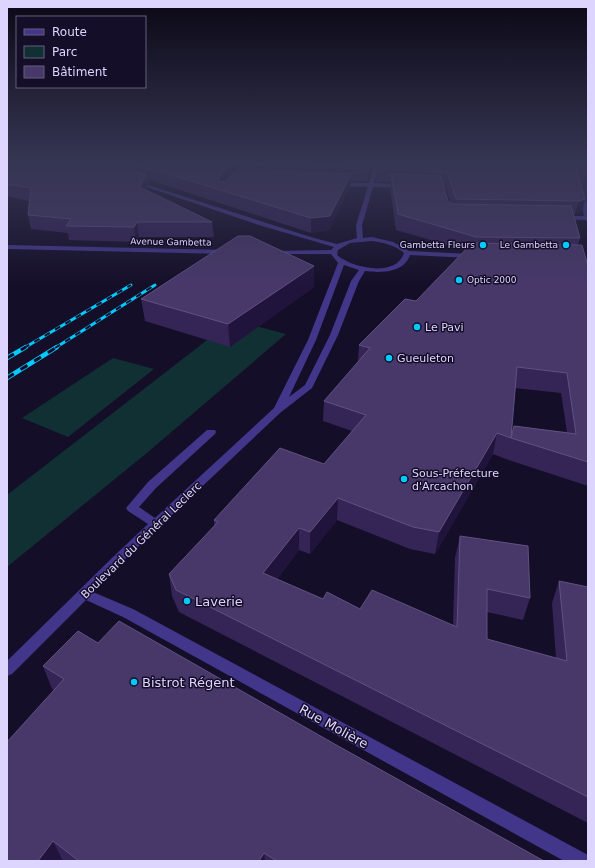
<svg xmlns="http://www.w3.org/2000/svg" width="595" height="868" font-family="'DejaVu Sans',sans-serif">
	<rect width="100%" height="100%" fill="#150e28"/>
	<path fill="#103033" d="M 233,320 L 286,334 L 148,452 L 7,567 L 7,495 Z
		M 113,358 L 154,369 L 68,437 L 22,418 Z"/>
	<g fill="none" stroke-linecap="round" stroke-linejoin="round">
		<path fill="#42368a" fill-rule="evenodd" d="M 374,164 L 380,164 L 374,183 L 402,184 L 405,186 L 402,188 L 373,187 L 362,225 L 363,238 L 372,237 L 393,242 L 409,251 L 471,254 L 474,256 L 471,258 L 410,255 C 404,273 381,273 365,271 L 359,281 L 338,335 L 312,388 L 280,413 L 121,563 L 93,592 L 133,609 L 588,855 L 588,861 L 564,861 L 123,617 L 86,600 L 12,674 L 7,676 L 7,661 L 113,557 L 148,524 L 128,511 L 126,508 L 148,482 L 207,430 L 215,430 L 216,432 L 215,434 L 156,488 L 139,507 L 155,518 L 274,408 L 308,340 L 338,263 L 331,254 L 270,254 L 269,253 L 272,251 L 331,250 L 334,247 L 259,225 L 132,182 L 132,180 L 314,238 L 337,244 L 357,238 L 356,225 L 368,187 L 339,186 L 336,184 L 339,182 L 369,183 ZM 372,241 C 384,243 395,245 404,253 C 396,278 352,268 337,255 L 338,250 L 350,243 ZM 344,265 L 359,270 L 351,281 L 330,335 L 305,385 L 289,397 L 316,340 Z
			M 581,189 L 584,191 L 588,208 L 588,222 L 585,220 L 559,219 L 559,217 L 561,216 L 584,216 L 578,191 Z
			M 7,245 L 228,250 L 231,252 L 228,254 L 7,249 Z"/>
		<g stroke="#01caff" stroke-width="3">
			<path id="rail-far1" d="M 24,348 L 131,285
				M 55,348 L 155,285"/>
		</g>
		<g stroke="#01caff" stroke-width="4.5">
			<path id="rail" d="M 7,358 L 26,347
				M 7,378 L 57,347"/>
		</g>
		<use href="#rail-far1" stroke="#150e28" stroke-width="2" stroke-dasharray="6" stroke-linecap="butt"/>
		<use href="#rail" stroke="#150e28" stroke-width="3" stroke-dasharray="8" stroke-linecap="butt"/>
	</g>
	<path fill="#352557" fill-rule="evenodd" d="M 7,164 L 372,164 L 368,181 L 351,181 L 350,187 L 329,230 L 311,233 L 150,180 L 149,183 L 146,182 L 147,188 L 146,190 L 212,222 L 214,237 L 139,237 L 136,242 L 69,240 L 68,233 L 31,229 L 28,215 L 29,201 L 15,198 L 7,196 ZM 241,165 L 242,170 L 238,170 Z
		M 576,164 L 585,199 L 582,212 L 575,214 L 573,214 L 580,238 L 578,244 L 588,266 L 588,486 L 506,459 L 514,426 L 567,432 L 561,393 L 515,388 L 511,438 L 506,459 L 493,454 L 435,554 L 410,549 L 337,520 L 310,554 L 299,550 L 277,579 L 323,599 L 360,609 L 453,625 L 455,558 L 460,536 L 530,598 L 523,620 L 487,612 L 487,639 L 556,658 L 552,603 L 559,581 L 588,587 L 588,823 L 179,612 L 172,596 L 169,574 L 214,526 L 214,520 L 324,464 L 352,431 L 323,421 L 324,401 L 358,362 L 359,345 L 416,301 L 465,250 L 396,230 L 390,188 L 391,182 L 376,182 L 377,169 ZM 443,185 L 445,185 L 451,204 L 448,201 Z
		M 577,164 L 588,164 L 588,204 Z
		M 314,287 L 230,347 L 145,321 L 141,299 Z
		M 98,643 L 331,742 L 544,861 L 7,861 L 54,690 L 52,689 L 43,666 Z"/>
	<path fill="#20143c" d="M 7,164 L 50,164 L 7,175 Z
		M 231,164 L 243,164 L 241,164 L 241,165 L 220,190 L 218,179 Z
		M 370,164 L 372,164 L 368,181 L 369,169 Z
		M 149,168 L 150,180 L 149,183 L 148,170 Z
		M 351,174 L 350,187 L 329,230 L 311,233 L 311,218 Z
		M 146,175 L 147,188 L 142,201 L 140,187 Z
		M 585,199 L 582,212 L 575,214 L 579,201 Z
		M 137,222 L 139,237 L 136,242 L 134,227 Z
		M 314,266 L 314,287 L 230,347 L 228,324 Z
		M 497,433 L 493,454 L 435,554 L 439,532 Z
		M 338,498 L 337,520 L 310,554 L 310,532 Z
		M 299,528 L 299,550 L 264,595 L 263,573 Z
		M 53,841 L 63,861 L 38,861 Z
		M 264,853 L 265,861 L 259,861 Z"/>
	<path fill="#473869" stroke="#5f5180" d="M 22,164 L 112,164 L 146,175 L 140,187 L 212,222 L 137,222 L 134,227 L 66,226 L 71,219 L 28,215 L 31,188 L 7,184 L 7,168 Z
		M 129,164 L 231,164 L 218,179 L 219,181 L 225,182 L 236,170 L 351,174 L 330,216 L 311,218 L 149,168 L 148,170 Z
		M 241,164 L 370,164 L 369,169 Z
		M 378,164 L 576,164 L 585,199 L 579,201 L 456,199 L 447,172 L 377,169 Z
		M 584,164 L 588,164 L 588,179 Z
		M 391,174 L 441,176 L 448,201 L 452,204 L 571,206 L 580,238 L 476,237 L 398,214 Z
		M 238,236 L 250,236 L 314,266 L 228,324 L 141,299 Z
		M 472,243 L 582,245 L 588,266 L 588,462 L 511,438 L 514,426 L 576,434 L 567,373 L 517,367 L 511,438 L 497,433 L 439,532 L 413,527 L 338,498 L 310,532 L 299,528 L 263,573 L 323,599 L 327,592 L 360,609 L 372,590 L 457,627 L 460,536 L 528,546 L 530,598 L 487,589 L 487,639 L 567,661 L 559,581 L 588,587 L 588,797 L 176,590 L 169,574 L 218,522 L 214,520 L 280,448 L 324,464 L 366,415 L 324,401 L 370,348 L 359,345 L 405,299 L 416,301 Z
		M 119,621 L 331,742 L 544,861 L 277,861 L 264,853 L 259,861 L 79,861 L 53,841 L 38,861 L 7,861 L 7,742 L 64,679 L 43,666 L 78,631 L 98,643 Z"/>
	<linearGradient id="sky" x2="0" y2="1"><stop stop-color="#0c0816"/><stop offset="0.57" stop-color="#353653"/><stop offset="1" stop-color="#353653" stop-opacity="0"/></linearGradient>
	<rect width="595" height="286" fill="url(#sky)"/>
	<g fill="#01caff" stroke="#150e28" stroke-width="1.5">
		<circle cx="483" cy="245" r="4"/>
		<circle cx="566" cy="245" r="4"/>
		<circle cx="459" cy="280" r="4"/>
		<circle cx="417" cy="327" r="4"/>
		<circle cx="389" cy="358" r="4"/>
		<circle cx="404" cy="479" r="4"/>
		<circle cx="187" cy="601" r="4"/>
		<circle cx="134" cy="682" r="4"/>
	</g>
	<g text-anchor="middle" stroke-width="3" stroke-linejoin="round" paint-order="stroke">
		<g font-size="9" fill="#ded5ff" stroke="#150e28">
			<text transform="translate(171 242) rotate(1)" y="3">Avenue Gambetta</text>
		</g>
		<g font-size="9" fill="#ded5ff" stroke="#150e28" text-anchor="end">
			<text x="475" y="248">Gambetta Fleurs</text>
			<text x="558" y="248">Le Gambetta</text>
			<text x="467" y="283" text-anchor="start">Optic 2000</text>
		</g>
		<g font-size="11" fill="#ded5ff" stroke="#150e28" text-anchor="start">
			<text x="425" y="331">Le Pavi</text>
			<text x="397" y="362">Gueuleton</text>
			<text x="412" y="477">Sous-Préfecture<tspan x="412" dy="13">d'Arcachon</tspan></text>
		</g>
		<g font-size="11" fill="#ded5ff" stroke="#150e28">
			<text transform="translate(141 540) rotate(-44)" y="4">Boulevard du Général Leclerc</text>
		</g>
		<g font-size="13" fill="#ded5ff" stroke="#150e28" text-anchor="start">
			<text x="195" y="606">Laverie</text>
			<text x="142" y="687">Bistrot Régent</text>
		</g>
		<g font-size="13" fill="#ded5ff" stroke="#150e28">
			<text transform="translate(334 726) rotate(29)" y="5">Rue Molière</text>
		</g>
	</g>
	<rect width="595" height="868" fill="none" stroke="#ded5ff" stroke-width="16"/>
	<rect x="16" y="16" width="130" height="72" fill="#150e28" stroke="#655e7e"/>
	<rect x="24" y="29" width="20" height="6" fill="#42368a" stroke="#655e7e"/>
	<text x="52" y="36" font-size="12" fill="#ded5ff">Route</text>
	<rect x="24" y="46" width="20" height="12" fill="#103033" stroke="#655e7e"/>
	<text x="52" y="56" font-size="12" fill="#ded5ff">Parc</text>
	<rect x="24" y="66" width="20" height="12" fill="#473869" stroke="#655e7e"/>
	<text x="52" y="76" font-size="12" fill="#ded5ff">Bâtiment</text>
</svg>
